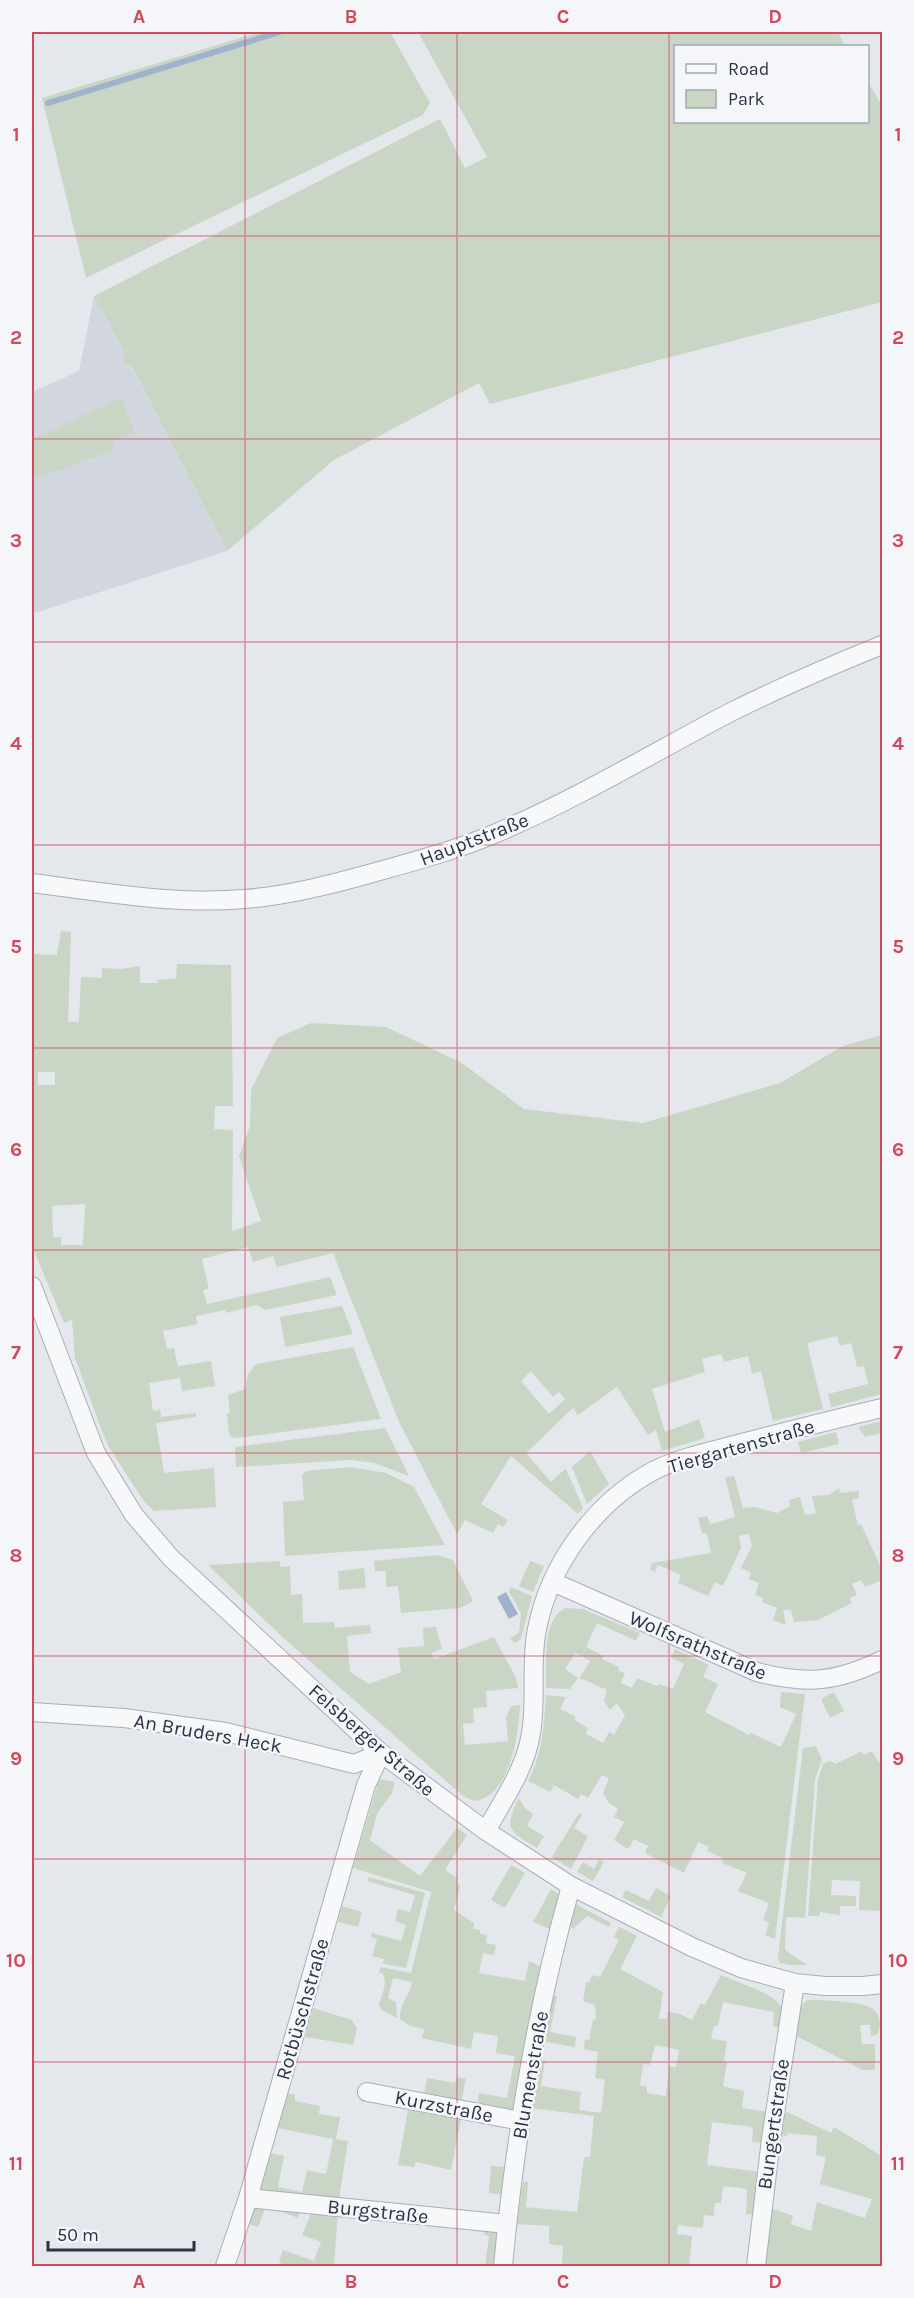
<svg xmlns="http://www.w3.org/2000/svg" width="914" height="2298" font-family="Karla,sans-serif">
	<rect width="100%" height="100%" fill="#e4e7ec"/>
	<path fill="#d2d6de" d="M 94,296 L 125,353 L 121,356 L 126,366 L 130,364 L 227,551 L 32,614 L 32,392 L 79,371 Z"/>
	<path fill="#c9d6c5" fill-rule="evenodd" d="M 260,32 L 390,32 L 430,103 L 423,115 L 86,278 L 42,98 Z
		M 418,32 L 838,32 L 845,46 L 676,46 L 676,122 L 868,122 L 868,82 L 882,106 L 882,302 L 490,404 L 479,383 L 334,460 L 227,551 L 131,365 L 126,366 L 121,356 L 125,353 L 94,296 L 440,119 L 465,168 L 487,157 Z
		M 121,397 L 135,433 L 112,441 L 114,450 L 32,480 L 32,438 L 48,433 Z
		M 61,931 L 71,932 L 68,1022 L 79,1022 L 81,977 L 102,978 L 102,968 L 122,969 L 140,966 L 140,983 L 157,983 L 158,980 L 176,978 L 177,964 L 231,965 L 233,1106 L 215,1106 L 214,1129 L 233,1130 L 232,1231 L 261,1221 L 239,1156 L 250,1126 L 251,1090 L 277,1038 L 311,1023 L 386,1027 L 462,1063 L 524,1109 L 643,1123 L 780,1083 L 843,1046 L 882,1035 L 882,1394 L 831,1407 L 828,1394 L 868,1384 L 864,1366 L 857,1367 L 851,1343 L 840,1346 L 837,1336 L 807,1343 L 823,1409 L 773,1421 L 761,1371 L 752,1374 L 748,1356 L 724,1362 L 721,1354 L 702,1359 L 705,1372 L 652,1389 L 665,1432 L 699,1419 L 705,1438 L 662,1451 L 656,1430 L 648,1435 L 617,1387 L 578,1415 L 573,1408 L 526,1453 L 551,1482 L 565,1469 L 567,1471 L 583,1508 L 578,1514 L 511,1456 L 481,1504 L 508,1520 L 503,1527 L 498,1524 L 493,1533 L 465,1520 L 457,1534 L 399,1422 L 333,1253 L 277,1267 L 273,1256 L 253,1262 L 248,1247 L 202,1259 L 209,1289 L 203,1290 L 207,1304 L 330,1277 L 337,1295 L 265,1310 L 257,1305 L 226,1313 L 225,1310 L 196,1316 L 197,1324 L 163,1331 L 167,1349 L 174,1348 L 178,1366 L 211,1361 L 215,1386 L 182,1391 L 180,1378 L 149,1383 L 153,1411 L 160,1410 L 161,1417 L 196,1413 L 196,1417 L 156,1423 L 164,1473 L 214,1468 L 216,1507 L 154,1511 L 144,1501 L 128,1477 L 109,1447 L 102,1431 L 75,1358 L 72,1320 L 64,1323 L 32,1246 L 32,1071 L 34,1071 L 34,1060 L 32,1060 L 32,954 L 57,955 ZM 38,1072 L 55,1072 L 55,1085 L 38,1085 ZM 85,1204 L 83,1245 L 61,1245 L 61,1237 L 53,1237 L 52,1206 ZM 531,1371 L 553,1397 L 559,1392 L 565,1399 L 549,1414 L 521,1381 Z
		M 342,1306 L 353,1334 L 285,1347 L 280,1317 Z
		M 353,1347 L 381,1419 L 237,1438 L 232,1437 L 229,1433 L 227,1413 L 230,1413 L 228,1395 L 245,1389 L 248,1374 L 256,1364 Z
		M 882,1421 L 882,1433 L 865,1437 L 858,1427 Z
		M 385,1428 L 409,1476 L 374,1463 L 351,1460 L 236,1467 L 235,1447 Z
		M 836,1432 L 839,1444 L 801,1453 L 798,1442 Z
		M 590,1451 L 609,1484 L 587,1504 L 572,1467 Z
		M 350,1467 L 386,1473 L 414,1487 L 445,1545 L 285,1556 L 283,1502 L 304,1500 L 302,1475 L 306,1471 Z
		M 734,1476 L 743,1508 L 755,1507 L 777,1513 L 790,1506 L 789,1500 L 800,1497 L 805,1515 L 816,1513 L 812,1496 L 829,1495 L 839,1488 L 840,1493 L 859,1491 L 859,1498 L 852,1500 L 858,1525 L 861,1524 L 882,1570 L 882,1580 L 865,1587 L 861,1580 L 852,1584 L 857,1595 L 850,1598 L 852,1603 L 818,1620 L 794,1622 L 791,1610 L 783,1610 L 786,1625 L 773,1620 L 777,1608 L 762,1602 L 763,1598 L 755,1595 L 759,1583 L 749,1579 L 751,1573 L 741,1568 L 752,1546 L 749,1534 L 739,1536 L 741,1548 L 723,1586 L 715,1582 L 708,1596 L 678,1583 L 681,1575 L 658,1565 L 655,1572 L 650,1569 L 652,1563 L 711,1553 L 707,1533 L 702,1533 L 698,1518 L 707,1516 L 710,1524 L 735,1517 L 725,1477 Z
		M 436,1555 L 453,1560 L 473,1601 L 460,1608 L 401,1613 L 398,1586 L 386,1587 L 386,1571 L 375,1571 L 374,1561 Z
		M 280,1561 L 280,1567 L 290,1566 L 291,1595 L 302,1594 L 303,1623 L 334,1622 L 335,1628 L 370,1625 L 371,1633 L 347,1636 L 350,1672 L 369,1684 L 401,1672 L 398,1648 L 424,1646 L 423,1628 L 436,1627 L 442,1649 L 431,1653 L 434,1659 L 494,1637 L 516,1678 L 518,1688 L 486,1691 L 487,1707 L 473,1708 L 474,1723 L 463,1724 L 465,1745 L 508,1741 L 506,1718 L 511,1706 L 520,1705 C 519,1733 510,1798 474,1801 L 463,1796 L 279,1634 L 208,1565 Z
		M 530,1561 L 544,1566 L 533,1592 L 519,1586 Z
		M 364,1568 L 366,1588 L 339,1590 L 338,1571 Z
		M 511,1587 L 532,1596 L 521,1639 L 515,1643 L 510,1638 L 519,1633 L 521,1613 L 509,1592 Z
		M 566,1608 L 583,1609 L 640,1633 L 636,1641 L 597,1623 L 586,1647 L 603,1656 L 602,1659 L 619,1667 L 618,1671 L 625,1673 L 621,1683 L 632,1688 L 637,1678 L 657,1686 L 659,1684 L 673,1689 L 684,1664 L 671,1658 L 675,1649 L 709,1665 L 703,1677 L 718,1684 L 705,1712 L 749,1735 L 751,1733 L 781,1747 L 796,1714 L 780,1707 L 781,1692 L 805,1694 L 775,1939 L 765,1935 L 769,1923 L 763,1920 L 769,1903 L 738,1891 L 747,1873 L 722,1863 L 723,1858 L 707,1851 L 709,1847 L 698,1842 L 684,1873 L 645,1853 L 648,1846 L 634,1839 L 628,1849 L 614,1840 L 624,1822 L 614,1817 L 618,1809 L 608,1802 L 603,1793 L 609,1778 L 602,1775 L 588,1798 L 581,1794 L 578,1799 L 554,1785 L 550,1792 L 528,1781 C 543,1753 544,1726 546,1695 L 566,1697 L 560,1709 L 576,1717 L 574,1720 L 588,1728 L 586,1734 L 603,1743 L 609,1732 L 614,1735 L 625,1715 L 617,1703 L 610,1710 L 604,1701 L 607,1689 C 596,1688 590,1679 579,1679 L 590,1661 L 576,1653 L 565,1669 L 578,1678 L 570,1689 L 546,1688 C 547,1664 541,1619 566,1608 Z
		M 834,1692 L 844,1711 L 830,1718 L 821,1699 Z
		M 816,1746 L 822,1760 L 815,1779 L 805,1918 L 786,1917 L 785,1950 L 807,1965 L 790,1965 L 780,1963 L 778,1957 L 803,1748 Z
		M 862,1751 L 863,1755 L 872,1751 L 882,1767 L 882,1911 L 859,1910 L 860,1881 L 832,1880 L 831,1895 L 856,1896 L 856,1906 L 840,1906 L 840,1915 L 820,1912 L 819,1916 L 808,1916 L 818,1780 L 823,1764 L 830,1761 L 835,1764 Z
		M 379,1779 L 395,1782 L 392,1793 L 377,1814 L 370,1840 L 420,1876 L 457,1828 L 467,1835 L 445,1870 L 458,1879 L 456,1882 L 460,1886 L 454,1910 L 474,1923 L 473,1929 L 480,1930 L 480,1934 L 487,1935 L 486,1943 L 496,1945 L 494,1955 L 483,1953 L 479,1973 L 525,1981 L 529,1961 L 542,1967 L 514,2112 L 477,2105 L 479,2093 L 507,2098 L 515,2056 L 496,2053 L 498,2036 L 474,2032 L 471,2049 L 422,2038 L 424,2029 L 410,2026 L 400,2019 C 400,1999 410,1997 412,1982 L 393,1978 L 388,1998 L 396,2002 L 397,2018 L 382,2010 L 379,2005 C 381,1996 388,1984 383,1974 L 379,1973 L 380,1967 L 411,1973 L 431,1892 L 353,1868 Z
		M 519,1798 L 525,1808 L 533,1814 L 527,1826 L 544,1836 L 537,1848 C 509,1831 503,1829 519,1798 Z
		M 579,1813 L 582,1815 L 574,1828 L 588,1836 L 571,1869 L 552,1857 Z
		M 599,1859 L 604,1862 L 593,1881 L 577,1872 L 583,1862 L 594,1869 Z
		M 511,1865 L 525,1873 L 505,1908 L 491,1900 Z
		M 369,1877 L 425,1893 L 406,1968 L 383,1964 L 384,1959 L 372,1956 L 377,1939 L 371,1937 L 372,1933 L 401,1941 L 406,1925 L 395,1921 L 398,1909 L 410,1912 L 415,1895 L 367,1881 Z
		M 656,1888 L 671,1896 L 661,1917 L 622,1897 L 626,1890 L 649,1901 Z
		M 551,1889 L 562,1896 L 552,1930 L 533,1922 Z
		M 576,1904 L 611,1923 L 609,1927 L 587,1916 L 573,1929 L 570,1926 Z
		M 342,1906 L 362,1912 L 358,1927 L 338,1922 Z
		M 619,1927 L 637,1936 L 620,1969 L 663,1992 L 659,2019 L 667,2019 L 668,2012 L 680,2014 L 692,2020 L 701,2003 L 705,2005 L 721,1975 C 735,1982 779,1994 782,2009 C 783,2015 781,2022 780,2028 L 773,2026 L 774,2012 L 723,2002 L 718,2026 L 714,2026 L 711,2039 L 727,2041 L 724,2061 L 727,2062 L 723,2086 L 744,2091 L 742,2108 L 767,2112 L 764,2143 L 752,2142 L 753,2127 L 712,2122 L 707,2165 L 761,2172 L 754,2215 L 746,2214 L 747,2189 L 723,2186 L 721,2203 L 715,2203 L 714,2216 L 704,2215 L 703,2228 L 678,2225 L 677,2234 L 692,2236 L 689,2266 L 562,2266 L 563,2246 L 549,2244 L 549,2226 L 517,2224 L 523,2182 L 528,2182 L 526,2207 L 577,2212 L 584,2157 L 590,2157 L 594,2116 L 531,2108 L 539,2060 L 545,2061 L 541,2086 L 581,2092 L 579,2110 L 601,2113 L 605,2080 L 595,2078 L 598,2052 L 584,2049 L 585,2039 L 589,2040 L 593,2019 L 596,2020 L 595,2005 L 583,2001 L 586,1982 L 589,1982 L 593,1975 L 600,1977 L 619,1940 L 614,1937 ZM 655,2045 L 679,2050 L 676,2067 L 669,2067 L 666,2096 L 647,2093 L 647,2087 L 640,2085 L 643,2064 L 650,2065 Z
		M 550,1995 L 557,1996 L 550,2032 L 576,2037 L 575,2047 L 541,2041 Z
		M 807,2000 C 817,1999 826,2001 836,2001 C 857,2003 888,2003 878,2034 L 871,2036 L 870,2025 L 860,2025 L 862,2044 L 875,2044 L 875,2070 L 863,2070 L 798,2037 L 796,2032 L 801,2006 Z
		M 313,2008 L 352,2020 L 357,2029 L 353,2045 L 305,2037 Z
		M 457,2077 L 466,2079 L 461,2103 L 424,2096 L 427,2078 L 455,2083 Z
		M 287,2093 L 295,2095 L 295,2101 L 320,2106 L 319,2114 L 340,2117 L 336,2139 L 348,2141 L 339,2199 L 259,2191 L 270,2153 L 284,2156 L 278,2187 L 302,2192 L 307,2170 L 326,2174 L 333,2139 L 277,2128 Z
		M 408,2110 L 461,2119 L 451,2170 L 416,2162 L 414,2167 L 398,2165 Z
		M 783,2110 L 831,2133 L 834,2127 L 882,2156 L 882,2266 L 764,2266 L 771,2208 L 793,2216 L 791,2224 L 811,2231 L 817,2202 L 865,2218 L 872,2199 L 820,2184 L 826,2157 L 816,2155 L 817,2136 L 788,2133 L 787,2136 L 779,2135 Z
		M 491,2166 L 507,2167 L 504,2195 L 489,2193 Z
		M 256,2204 L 338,2213 L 334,2266 L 280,2266 L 281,2262 L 279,2261 L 283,2250 L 314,2261 L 321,2242 L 302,2235 L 311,2214 L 301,2210 L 298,2218 L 266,2206 L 258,2227 L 249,2224 Z
		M 485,2227 L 500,2229 L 497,2266 L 485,2266 L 489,2236 L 484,2235 Z"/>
	<path fill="#9fb4cc" d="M 506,1592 L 518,1614 L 509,1619 L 497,1597 Z"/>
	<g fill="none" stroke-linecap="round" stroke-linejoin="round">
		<path stroke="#9fb4cc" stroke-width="6" d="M 48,103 L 280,32"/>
		<g stroke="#a9aeb7" stroke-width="20">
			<path id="street" d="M 32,883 C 101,892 174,905 244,899 C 286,896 329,885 369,874 C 411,862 454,851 494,834 C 575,800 651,754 729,713 C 779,688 830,666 882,645
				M 32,1286 L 96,1453 L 134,1515 L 171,1558 L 381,1753 L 486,1831 L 571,1886 L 692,1947 L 741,1968 L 795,1983 L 825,1986 L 863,1986 L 882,1984
				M 553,1582 L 757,1672 C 806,1685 837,1682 882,1660
				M 32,1712 L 124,1718 L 226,1732 L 354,1764 L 381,1753
				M 486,1831 C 503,1800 526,1768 531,1733 C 537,1699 530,1663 537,1629 C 550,1563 596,1501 655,1470 C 682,1457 713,1451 742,1443 C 788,1431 835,1419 882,1408
				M 367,2092 L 521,2121
				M 248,2198 L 507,2224
				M 225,2266 L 248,2198 L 366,1785 L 381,1753
				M 503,2266 C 515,2138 536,2010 571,1886
				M 756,2266 L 771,2139 L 795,1983"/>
		</g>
		<use href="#street" stroke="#f7f8fa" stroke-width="18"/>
	</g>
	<path fill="none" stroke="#d1495b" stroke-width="1.5" stroke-opacity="0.55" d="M 245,32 L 245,2266M 457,32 L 457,2266M 669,32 L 669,2266M 32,236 L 882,236M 32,439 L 882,439M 32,642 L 882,642M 32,845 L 882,845M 32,1048 L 882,1048M 32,1250 L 882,1250M 32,1453 L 882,1453M 32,1656 L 882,1656M 32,1859 L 882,1859M 32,2062 L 882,2062"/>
	<g text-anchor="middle" stroke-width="5" stroke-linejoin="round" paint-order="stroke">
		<g font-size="20" fill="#2b3445" stroke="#f4f6f9">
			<text transform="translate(474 839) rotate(-21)" y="7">Hauptstraße</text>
			<text transform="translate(741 1446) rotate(-16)" y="7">Tiergartenstraße</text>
			<text transform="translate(698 1645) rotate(23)" y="7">Wolfsrathstraße</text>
			<text transform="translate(208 1733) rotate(10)" y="7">An Bruders Heck</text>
			<text transform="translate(372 1740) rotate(41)" y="7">Felsberger Straße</text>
			<text transform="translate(302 2009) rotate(-74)" y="7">Rotbüschstraße</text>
			<text transform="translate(530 2075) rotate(-80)" y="7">Blumenstraße</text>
			<text transform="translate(444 2106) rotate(11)" y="7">Kurzstraße</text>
			<text transform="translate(773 2124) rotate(-82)" y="7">Bungertstraße</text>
			<text transform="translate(378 2211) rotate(6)" y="7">Burgstraße</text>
		</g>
	</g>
	<rect width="914" height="2298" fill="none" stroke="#f4f6f9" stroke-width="66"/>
	<rect x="674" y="45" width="195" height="78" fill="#f4f6f9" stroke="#a4a8b1" stroke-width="1.5"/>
	<rect x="686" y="64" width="30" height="9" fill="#f7f8fa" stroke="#a4a8b1" stroke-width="1.5"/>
	<text x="728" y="75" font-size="18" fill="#2b3445">Road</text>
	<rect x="686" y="90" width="30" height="18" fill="#c9d6c5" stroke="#a4a8b1" stroke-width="1.5"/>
	<text x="728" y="105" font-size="18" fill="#2b3445">Park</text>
	<path d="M48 2241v9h146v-9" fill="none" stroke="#2b3445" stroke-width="3"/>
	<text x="57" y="2241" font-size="18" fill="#2b3445" stroke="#f4f6f9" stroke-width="4.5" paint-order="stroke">50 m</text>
	<rect x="33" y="33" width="848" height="2232" fill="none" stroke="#d1495b" stroke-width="2"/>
	<g font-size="20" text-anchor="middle" font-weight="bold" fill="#d1495b">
		<text x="139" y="23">A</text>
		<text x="351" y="23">B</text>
		<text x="563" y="23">C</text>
		<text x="775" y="23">D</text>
		<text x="16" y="141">1</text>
		<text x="898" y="141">1</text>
		<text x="16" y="344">2</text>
		<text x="898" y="344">2</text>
		<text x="16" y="547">3</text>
		<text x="898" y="547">3</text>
		<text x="16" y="750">4</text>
		<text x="898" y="750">4</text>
		<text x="16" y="953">5</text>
		<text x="898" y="953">5</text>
		<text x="16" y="1156">6</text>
		<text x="898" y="1156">6</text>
		<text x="16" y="1359">7</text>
		<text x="898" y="1359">7</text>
		<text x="16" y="1562">8</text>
		<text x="898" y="1562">8</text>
		<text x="16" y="1765">9</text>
		<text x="898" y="1765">9</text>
		<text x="16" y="1967">10</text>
		<text x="898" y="1967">10</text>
		<text x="16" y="2170">11</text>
		<text x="898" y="2170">11</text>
		<text x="139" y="2288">A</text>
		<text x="351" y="2288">B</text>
		<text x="563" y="2288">C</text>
		<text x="775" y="2288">D</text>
	</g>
</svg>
